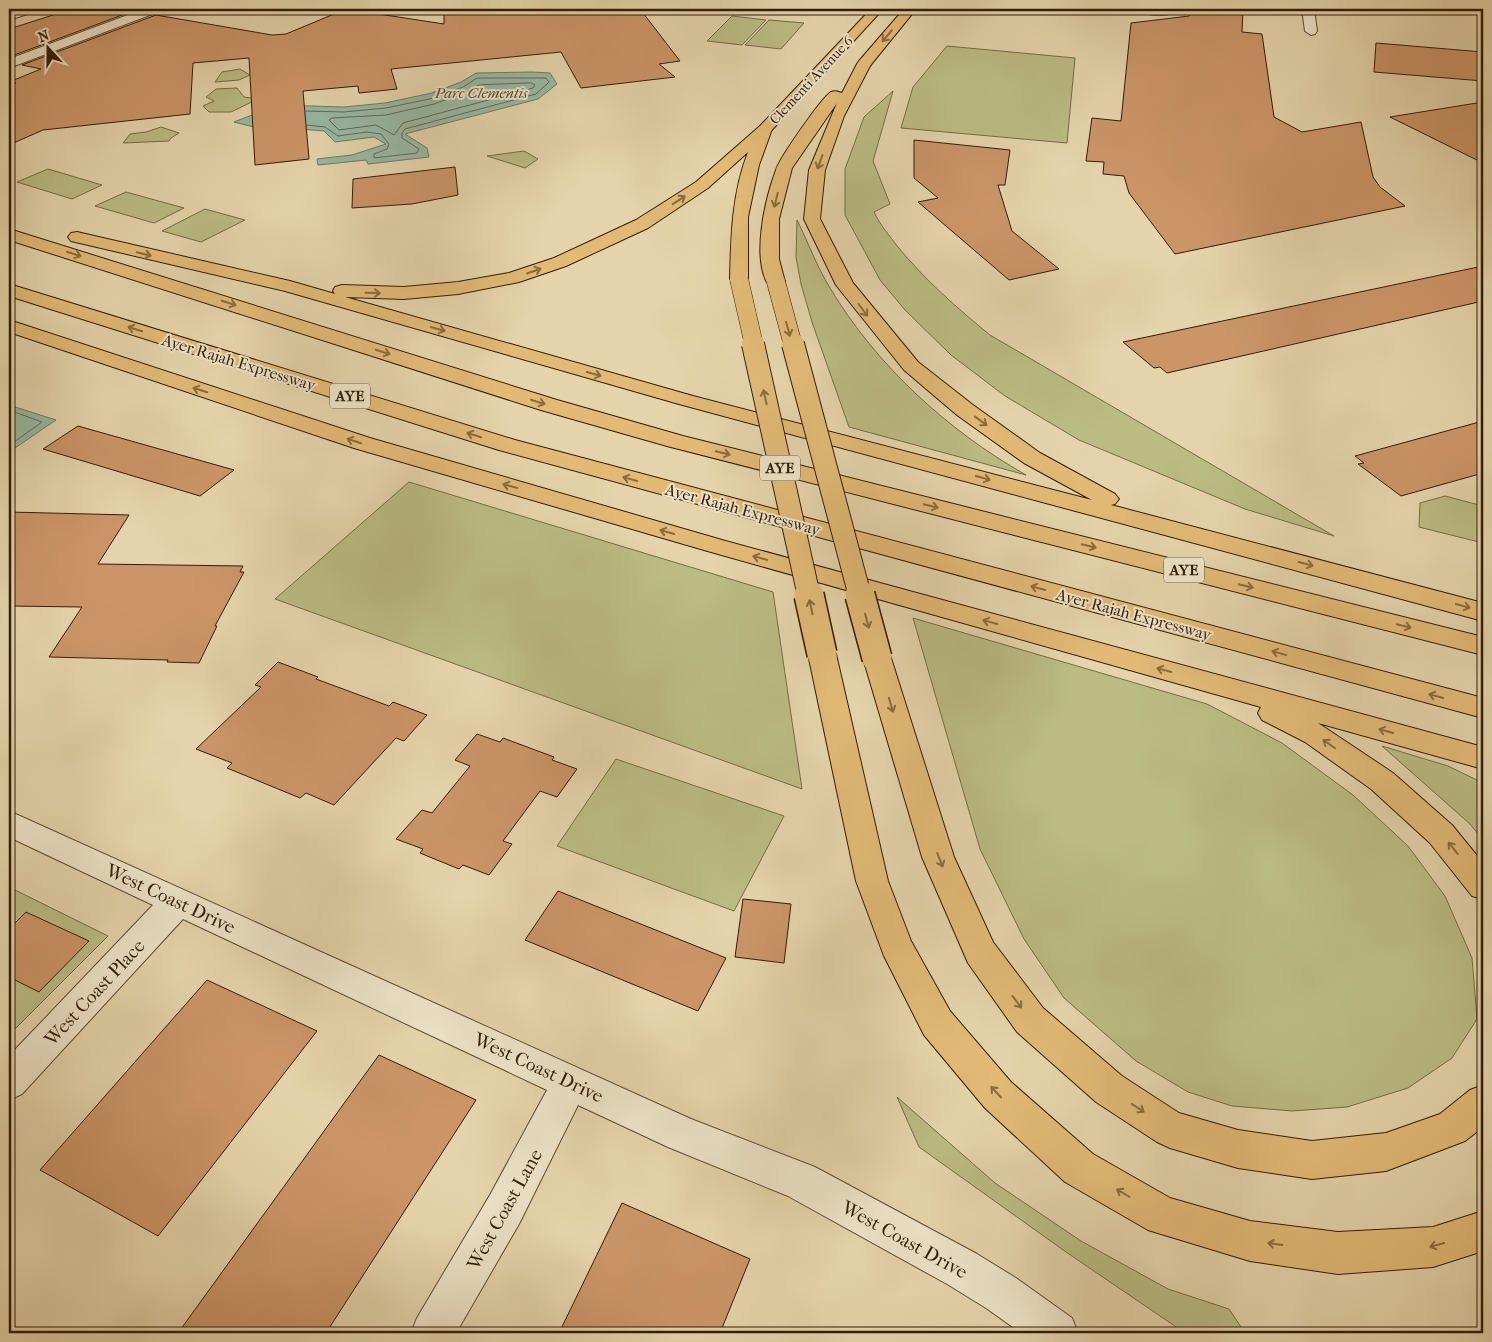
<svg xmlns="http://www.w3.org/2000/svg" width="1492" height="1342" viewBox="0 0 1492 1342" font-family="'IM FELL French Canon',serif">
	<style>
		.green { fill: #bbbb84; stroke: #766c46 }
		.water { fill: #97b9a4; stroke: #6f7a66 }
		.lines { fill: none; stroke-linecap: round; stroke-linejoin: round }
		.shore { stroke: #646a56; stroke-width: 1 }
		.building { fill: #cb9568; stroke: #321c09 }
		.minor-casing { stroke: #5f4a32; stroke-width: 2 }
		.primary-casing { stroke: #321c09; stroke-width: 2 }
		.motorway-casing { stroke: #321c09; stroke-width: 2 }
		.minor { fill: #eee3c8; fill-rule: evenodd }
		.primary { fill: #e2ba76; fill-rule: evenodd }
		.motorway { fill: #e2ba76; fill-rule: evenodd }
		.motorway-bridge-far2-casing { stroke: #321c09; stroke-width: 19; stroke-linecap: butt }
		.motorway-bridge-far1-casing { stroke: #321c09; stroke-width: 24; stroke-linecap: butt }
		.motorway-bridge-casing { stroke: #321c09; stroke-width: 32; stroke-linecap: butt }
		.motorway-bridge-far2 { stroke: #e2ba76; stroke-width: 18 }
		.motorway-bridge-far1 { stroke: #e2ba76; stroke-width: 22 }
		.motorway-bridge { stroke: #e2ba76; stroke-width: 29 }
		.oneway { stroke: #8a6b40 }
		.labels { text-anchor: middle; stroke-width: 4; stroke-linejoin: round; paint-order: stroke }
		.far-street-label { font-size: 14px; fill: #321c09; stroke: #eee3c8 }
		.far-water-label { font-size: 15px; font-style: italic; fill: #504b38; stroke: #eee3c8 }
		.shield { fill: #eee3c8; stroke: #6a5842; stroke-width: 1 }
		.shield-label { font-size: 15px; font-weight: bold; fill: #321c09 }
		.street-label { font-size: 16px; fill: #321c09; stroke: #eee3c8 }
		.near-street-label { font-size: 19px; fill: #321c09; stroke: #eee3c8 }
	</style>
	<rect width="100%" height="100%" fill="#e5d4ab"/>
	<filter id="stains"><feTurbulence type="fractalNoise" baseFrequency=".004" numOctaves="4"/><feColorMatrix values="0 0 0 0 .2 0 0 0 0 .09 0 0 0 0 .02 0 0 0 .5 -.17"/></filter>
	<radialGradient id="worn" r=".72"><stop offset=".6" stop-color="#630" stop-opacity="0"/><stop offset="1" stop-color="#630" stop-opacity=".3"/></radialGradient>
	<!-- green -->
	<path class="green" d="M1103 9H1153L1168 15C1156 17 1148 14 1136 13 1126 11 1110 18 1103 9Z
		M732 16 766 20 742 45 707 41Z
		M769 20 804 23 781 49 745 45Z
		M947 46 1075 58 1067 143 901 128 913 87Z
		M240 69 250 75 239 80 215 82 222 72Z
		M237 88 244 97 258 99 231 112H209L203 106 214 101 206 97 216 89Z
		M893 91 873 161 890 204 874 212C880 225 889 235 898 247 925 280 957 308 990 335L1334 536 1245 509 1079 440 1005 396 951 355 905 310 880 280 845 215V169L864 117Z
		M161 127 179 133 171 138 169 141 123 143 130 134 146 132Z
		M524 151 538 159 525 168 487 156Z
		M48 169 102 185 72 199 17 182Z
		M126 192 184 208 154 223 95 206Z
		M205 209 245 220 201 242 162 231Z
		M797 220C808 242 817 267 830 288 877 366 947 430 1026 475L849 427 812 322 801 284 796 257Z
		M409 482 773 592 802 789 275 599Z
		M1445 496 1483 506V543L1419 527 1420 503Z
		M913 618 1207 704 1282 743 1353 795 1408 846 1445 896 1472 958 1477 1019 1452 1058 1408 1088 1347 1107 1292 1111 1232 1106 1188 1092 1136 1061 1064 998 1024 939 980 849Z
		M1382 746 1448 766 1483 783V840L1470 824Z
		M616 759 784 816 734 911 557 846Z
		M9 887 108 936 9 1035Z
		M897 1097 995 1183 1081 1241 1168 1289 1229 1309 1245 1333H1185L1066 1252 919 1147Z"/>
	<!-- water -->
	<path class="water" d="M532 72 550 73 557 84 538 99 405 134 427 148 429 157 368 164 366 160 318 165 317 159 352 155 386 144 374 137 335 142 324 131 275 127H254L234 122 278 105 344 107 385 103 432 93 461 82 476 73Z
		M9 405 56 420 15 448 9 447Z"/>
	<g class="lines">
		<!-- shore -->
		<path class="shore" d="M531 83 535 85 533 88 403 123 394 135 376 125 339 130 329 120 332 118 386 115 434 104 465 93 479 85Z
			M306 111 344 112 386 108 434 98 463 87 477 78H546L549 82 536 94 405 129 402 133V138L419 149 417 153 374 158V154L387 149 389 144 381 134 367 132 338 136 325 127 307 125
			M9 410 42 422 14 442 9 443"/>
	</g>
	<!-- building -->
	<path class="building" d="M72 9H120L133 11 9 57V29Z
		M346 9 444 24V9H640L680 61 659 64 675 77 581 88 561 52 391 69 397 89 359 93 358 86 303 91 309 159 255 165 249 58 193 63 190 114 43 130 9 145V86L16 83 9 82 41 69 22 65 156 15 272 35 286 34Z
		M1191 9H1243L1242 32 1262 34 1274 117 1302 132 1361 122 1373 177 1380 187 1405 206 1175 254 1129 193 1124 176 1103 174 1104 162 1086 161 1092 118 1121 121 1131 23 1189 16Z
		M1376 43 1483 52V81L1374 72Z
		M1483 102V163L1390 117Z
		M914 140 1010 150 1005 185H998L1012 231 1059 269 1009 280 918 202 938 198 914 178Z
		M455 167 458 195 412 204 352 208 353 179Z
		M1483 266V301L1167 373 1160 367 1154 368 1123 342Z
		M1483 421V473L1401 496 1358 464 1364 463 1355 456Z
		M78 426 234 470 200 496 43 449Z
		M9 512 129 515 98 564 243 566 240 572H244L215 626H217L199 663 167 662 168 660 49 657 82 607 9 606Z
		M278 662 318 677 316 679 389 706 393 702 427 715 404 741 396 738 334 805 306 793 300 798 227 768 232 763 196 749 261 687 255 685Z
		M477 734 500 742 503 738 554 757 552 760 577 769 557 797 540 791 503 841 512 844 489 875 463 865 459 869 420 853 423 849 396 839 422 810 432 813 470 766 455 760Z
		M558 891 726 958 698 1011 525 940Z
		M743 899 791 904 784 963 735 957Z
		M26 912 89 941 39 992 9 977V929Z
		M207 980 317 1031 158 1236 40 1170Z
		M379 1055 476 1100 326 1333H178Z
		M622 1203 750 1259 720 1333H559Z"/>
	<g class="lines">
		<defs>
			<path id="minor" d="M19 9H36L34 12 9 20V12Z
				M144 9H160L158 12 9 68V59Z
				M1302 9H1314L1317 31 1315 34 1311 35 1305 31Z
				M9 811 691 1119 815 1167 977 1254 1016 1278 1072 1318 1078 1333H1021L986 1308 947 1284 788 1196 668 1147 578 1105 519 1224 456 1333H411L417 1318 490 1195 547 1090 183 919 22 1094 9 1100V1056L153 905 9 837Z"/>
			<path id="primary" d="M871 9H883L770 132H760L758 129 760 126Z
				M904 9H916L869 67H859L857 64 859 61Z"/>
			<path id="motorway" d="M864 60 871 64 844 116 825 170 820 219 853 283 918 362 973 405 1040 453 1115 494 1119 499 1115 504 1111 505 1483 603V621L679 404 285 291 71 241 68 237 71 233 77 232 290 281 335 294 333 291 335 287 342 285 404 287 458 282 509 273 554 258 636 220 696 182 760 126H770L772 129 759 165 748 217V279L745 283 739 285 733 283 730 279C731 235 732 193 748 152L708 188 648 228 566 266 519 282 458 294 404 299 345 297 693 396 1092 500 1024 463 957 415 904 370 836 285 804 219 809 170 837 103 792 168 779 219V259L785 282 783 286 776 288 769 286C751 259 765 199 776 170 779 159 822 97 831 92 835 90 839 92 842 93L857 64Z
				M9 229 557 400 683 436 1483 637V655L667 446 541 410 9 240Z
				M9 284 515 440 1483 698V718L499 450 9 296Z
				M9 320 370 438 722 540 1483 747V769L1318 723 1393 773 1452 825 1483 863V899L1472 896 1430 843 1371 789 1305 742 1262 720 1258 713 1261 707 704 550 354 448 9 332Z
				M822 645 832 647 836 654 888 881 911 941 950 1011 1011 1082 1093 1154 1170 1198 1250 1221 1338 1232 1433 1227 1483 1211V1251L1433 1267 1338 1274 1250 1261 1148 1230 1065 1182 985 1108 924 1035 884 956 856 881 808 654 812 647Z
				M877 648 887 651 891 658 954 857 993 942 1043 1008 1122 1076 1179 1113 1238 1130 1312 1141 1386 1133 1440 1114 1470 1090 1483 1085V1127L1465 1141 1386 1171 1312 1179 1238 1168 1170 1148 1157 1142 1096 1102 1017 1032 968 963 922 857 863 658 867 651Z"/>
		</defs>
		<!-- minor casing -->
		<use href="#minor" class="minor-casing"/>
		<!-- primary casing -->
		<use href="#primary" class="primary-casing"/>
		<!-- motorway casing -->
		<use href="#motorway" class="motorway-casing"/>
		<!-- minor -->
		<use href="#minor" class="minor"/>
		<!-- primary -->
		<use href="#primary" class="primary"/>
		<!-- motorway -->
		<use href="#motorway" class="motorway"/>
		<defs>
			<path id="motorway-bridge-far2" d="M739 279 754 345
				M776 282 793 345"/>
			<path id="motorway-bridge-far1" d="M753 344 809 596
				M793 344 860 596"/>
			<path id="motorway-bridge" d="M809 595 822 654
				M860 595 877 658"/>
		</defs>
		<!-- motorway-bridge-far2 casing -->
		<use href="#motorway-bridge-far2" class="motorway-bridge-far2-casing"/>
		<!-- motorway-bridge-far1 casing -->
		<use href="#motorway-bridge-far1" class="motorway-bridge-far1-casing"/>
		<!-- motorway-bridge casing -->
		<use href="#motorway-bridge" class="motorway-bridge-casing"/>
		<!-- motorway-bridge-far2 -->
		<use href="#motorway-bridge-far2" class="motorway-bridge-far2"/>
		<!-- motorway-bridge-far1 -->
		<use href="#motorway-bridge-far1" class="motorway-bridge-far1"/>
		<!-- motorway-bridge -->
		<use href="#motorway-bridge" class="motorway-bridge"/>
	</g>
	<!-- one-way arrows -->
	<defs><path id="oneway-shaft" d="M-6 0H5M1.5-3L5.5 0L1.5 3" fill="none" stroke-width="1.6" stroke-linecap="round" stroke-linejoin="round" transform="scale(1.25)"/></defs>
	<g class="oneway">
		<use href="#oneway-shaft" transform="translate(887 36) rotate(130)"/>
		<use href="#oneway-shaft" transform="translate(820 162) rotate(110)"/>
		<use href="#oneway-shaft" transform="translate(679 200) rotate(-33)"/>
		<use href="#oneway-shaft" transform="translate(776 200) rotate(104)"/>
		<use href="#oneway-shaft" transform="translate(74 254) rotate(18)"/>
		<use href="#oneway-shaft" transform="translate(144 254) rotate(13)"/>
		<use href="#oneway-shaft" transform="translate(534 271) rotate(-19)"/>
		<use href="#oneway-shaft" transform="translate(373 293) rotate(1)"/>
		<use href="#oneway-shaft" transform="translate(229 303) rotate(18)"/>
		<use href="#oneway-shaft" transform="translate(863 310) rotate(53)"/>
		<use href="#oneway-shaft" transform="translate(135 329) rotate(-163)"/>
		<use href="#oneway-shaft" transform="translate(438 329) rotate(16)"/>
		<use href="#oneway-shaft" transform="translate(788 329) rotate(75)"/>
		<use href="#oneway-shaft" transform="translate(383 352) rotate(18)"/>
		<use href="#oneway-shaft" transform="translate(594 374) rotate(16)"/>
		<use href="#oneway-shaft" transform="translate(200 390) rotate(-162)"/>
		<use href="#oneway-shaft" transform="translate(765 397) rotate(-102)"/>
		<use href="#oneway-shaft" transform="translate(538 402) rotate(18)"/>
		<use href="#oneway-shaft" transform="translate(981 421) rotate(36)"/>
		<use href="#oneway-shaft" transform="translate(474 435) rotate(-163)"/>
		<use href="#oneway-shaft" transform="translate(354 441) rotate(-162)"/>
		<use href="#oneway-shaft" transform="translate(723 453) rotate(14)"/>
		<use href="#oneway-shaft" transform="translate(983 478) rotate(15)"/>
		<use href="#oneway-shaft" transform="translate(630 479) rotate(-165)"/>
		<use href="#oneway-shaft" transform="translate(510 486) rotate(-164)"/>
		<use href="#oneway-shaft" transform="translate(931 506) rotate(14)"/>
		<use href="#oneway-shaft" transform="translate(667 532) rotate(-164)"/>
		<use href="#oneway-shaft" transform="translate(1089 546) rotate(14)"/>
		<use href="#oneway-shaft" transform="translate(760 558) rotate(-165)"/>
		<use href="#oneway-shaft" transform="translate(1306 564) rotate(15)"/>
		<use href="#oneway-shaft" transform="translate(1246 586) rotate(14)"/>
		<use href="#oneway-shaft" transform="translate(1038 588) rotate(-165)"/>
		<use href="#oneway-shaft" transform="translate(1463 606) rotate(15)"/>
		<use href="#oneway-shaft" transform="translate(811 607) rotate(-102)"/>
		<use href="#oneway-shaft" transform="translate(867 621) rotate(75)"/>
		<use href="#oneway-shaft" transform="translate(990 622) rotate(-165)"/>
		<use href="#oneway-shaft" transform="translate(1404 626) rotate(14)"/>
		<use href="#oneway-shaft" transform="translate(1279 653) rotate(-165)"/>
		<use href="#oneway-shaft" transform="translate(1164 670) rotate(-165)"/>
		<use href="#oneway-shaft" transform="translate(1436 696) rotate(-165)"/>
		<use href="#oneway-shaft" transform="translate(891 705) rotate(73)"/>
		<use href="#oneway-shaft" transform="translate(1386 731) rotate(-165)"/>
		<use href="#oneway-shaft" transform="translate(1329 744) rotate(-145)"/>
		<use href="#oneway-shaft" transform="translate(1453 848) rotate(-129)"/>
		<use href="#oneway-shaft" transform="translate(940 860) rotate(69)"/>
		<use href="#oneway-shaft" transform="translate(1017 1002) rotate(53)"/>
		<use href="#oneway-shaft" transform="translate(996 1092) rotate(-133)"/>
		<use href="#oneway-shaft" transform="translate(1138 1108) rotate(33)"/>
		<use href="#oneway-shaft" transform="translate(1123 1193) rotate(-150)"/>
		<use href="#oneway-shaft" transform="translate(1275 1244) rotate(-172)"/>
		<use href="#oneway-shaft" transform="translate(1437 1245) rotate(165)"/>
	</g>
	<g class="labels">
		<!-- far-street labels -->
		<g class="far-street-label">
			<text transform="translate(811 80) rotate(-47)" y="5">Clementi Avenue 6</text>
		</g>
		<!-- far-water labels -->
		<g class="far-water-label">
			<text x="481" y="98">Parc Clementis</text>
		</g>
		<!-- shield labels -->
		<g class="shield">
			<rect x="330" y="383.5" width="40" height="25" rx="4"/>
			<rect x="760" y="455.5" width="40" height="25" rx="4"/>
			<rect x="1164" y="557.5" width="40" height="25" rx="4"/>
		</g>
		<g class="shield-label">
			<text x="350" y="401">AYE</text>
			<text x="780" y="473">AYE</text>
			<text x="1184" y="575">AYE</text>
		</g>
		<!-- street labels -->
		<g class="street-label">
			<text transform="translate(239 362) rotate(17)" y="6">Ayer Rajah Expressway</text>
			<text transform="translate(743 509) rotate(15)" y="6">Ayer Rajah Expressway</text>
			<text transform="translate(1134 614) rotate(15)" y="6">Ayer Rajah Expressway</text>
		</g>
		<!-- near-street labels -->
		<g class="near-street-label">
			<text transform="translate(171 898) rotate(25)" y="7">West Coast Drive</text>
			<text transform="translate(94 992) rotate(-47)" y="7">West Coast Place</text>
			<text transform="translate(539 1067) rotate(25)" y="7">West Coast Drive</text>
			<text transform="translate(504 1209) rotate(-61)" y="7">West Coast Lane</text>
			<text transform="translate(905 1239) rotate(29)" y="7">West Coast Drive</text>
		</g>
	</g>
	<!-- margin -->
	<rect width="1492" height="1342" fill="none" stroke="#e5d4ab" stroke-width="30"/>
	<rect x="10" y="10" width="1472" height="1322" fill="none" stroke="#321c09" stroke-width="2.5"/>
	<rect x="15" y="15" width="1462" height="1312" fill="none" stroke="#321c09"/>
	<!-- north arrow -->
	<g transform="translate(48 48) rotate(339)" stroke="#eee3c8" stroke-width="4" paint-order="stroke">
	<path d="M0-4L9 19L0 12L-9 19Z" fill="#321c09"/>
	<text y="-8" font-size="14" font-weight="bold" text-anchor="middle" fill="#321c09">N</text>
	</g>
	<rect width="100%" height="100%" filter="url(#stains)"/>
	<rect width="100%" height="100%" fill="url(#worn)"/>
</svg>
